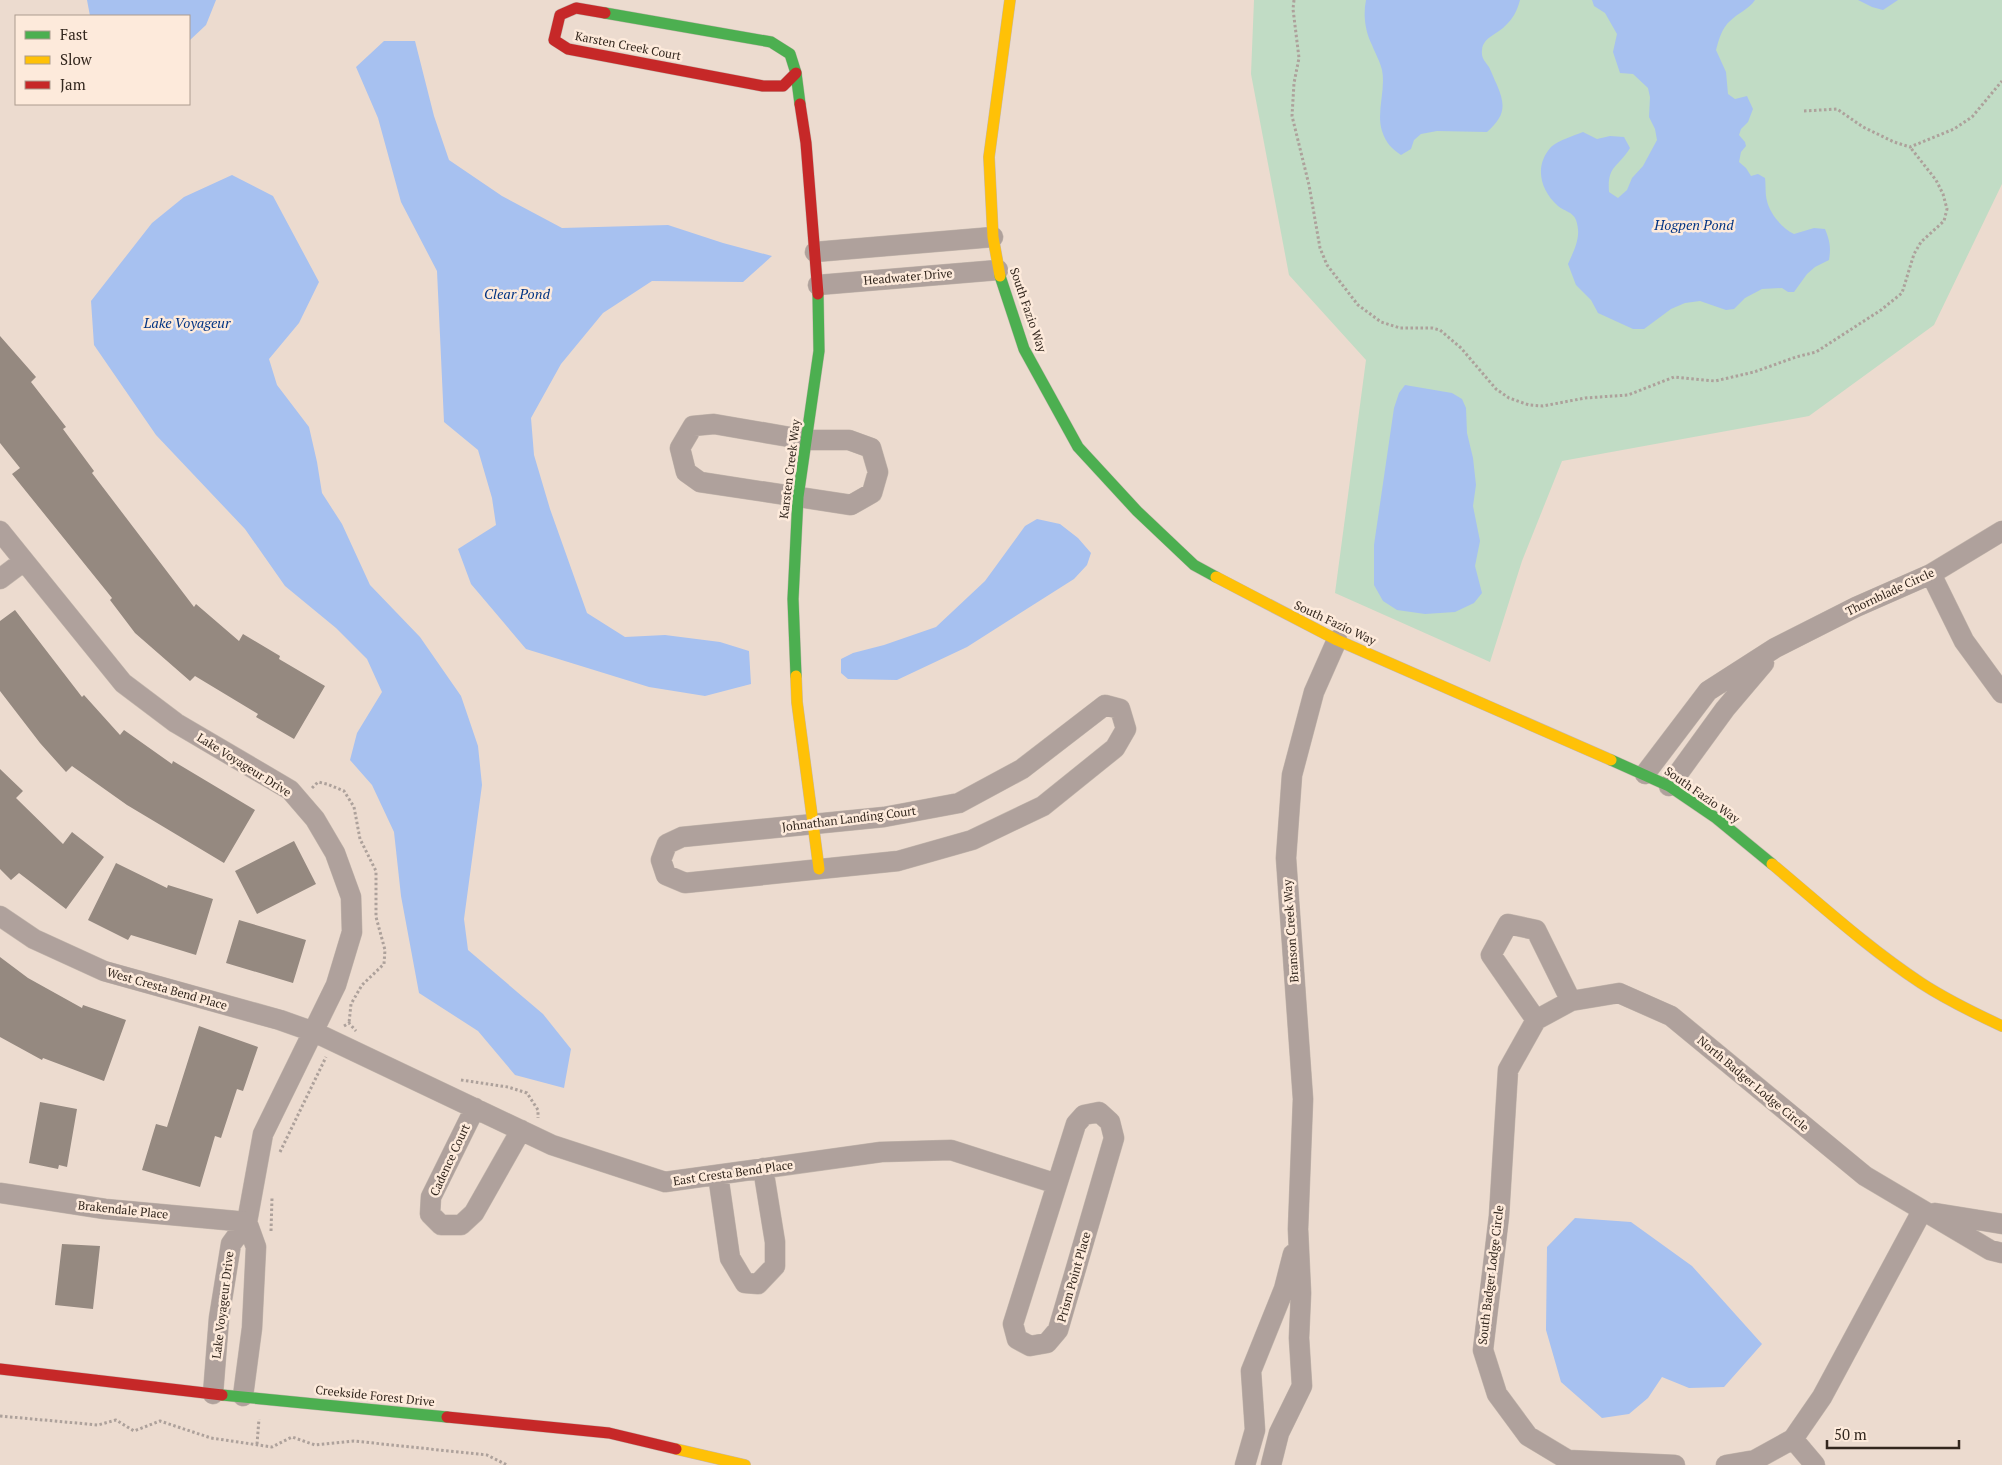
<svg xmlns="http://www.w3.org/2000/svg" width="2002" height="1465" viewBox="0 0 2002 1465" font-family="'PT Serif',serif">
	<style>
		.green { fill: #c1dcc5 }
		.water { fill: #a7c1f0 }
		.building { fill: #958980 }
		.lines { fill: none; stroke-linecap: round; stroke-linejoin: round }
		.street-casing { stroke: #c5b8ae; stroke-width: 21 }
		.fast-casing { stroke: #c5b8ae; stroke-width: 12 }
		.slow-casing { stroke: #c5b8ae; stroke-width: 12 }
		.jam-casing { stroke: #c5b8ae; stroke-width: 12 }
		.path { stroke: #ada19b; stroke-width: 3; stroke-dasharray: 2.5 2.5; stroke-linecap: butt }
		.street { stroke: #afa19c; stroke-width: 20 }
		.fast { stroke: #4caf50; stroke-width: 11 }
		.slow { stroke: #ffc107; stroke-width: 11 }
		.jam { stroke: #c62828; stroke-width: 11 }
		.labels { text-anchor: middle; stroke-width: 5; stroke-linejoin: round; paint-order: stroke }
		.street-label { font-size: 12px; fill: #33271e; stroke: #fdeadb }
		.water-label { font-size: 14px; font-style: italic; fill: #003383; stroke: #fdeadb }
	</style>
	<rect width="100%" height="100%" fill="#ecdbcf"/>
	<!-- green -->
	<path class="green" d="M1254 0H2002V184L1934 325 1809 416 1562 461 1522 561 1490 662 1335 593 1366 360 1289 275 1251 74Z"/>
	<!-- water -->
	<path class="water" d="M87 0H216L206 25 189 41V16H90Z
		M1366 0H1520C1517 11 1513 19 1505 26 1498 34 1483 37 1482 50 1481 58 1485 61 1489 67 1492 73 1494 79 1497 85 1506 106 1505 116 1487 132L1437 131 1421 134 1414 140 1411 149 1401 155C1391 148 1386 143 1382 131 1376 112 1386 90 1382 70 1380 61 1375 53 1372 45 1365 31 1363 15 1366 0Z
		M1592 0H1755C1749 9 1738 13 1730 21 1722 28 1719 39 1716 50L1726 72 1728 94 1735 99 1747 96 1753 109 1748 122 1741 129 1739 135 1745 142 1746 146 1741 152 1739 162 1746 168 1751 176 1758 174 1765 178C1766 185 1765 194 1767 201 1770 214 1782 228 1794 234L1814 228 1825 229C1830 241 1831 248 1829 260L1815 267 1807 274 1794 292H1788L1782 288 1762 289 1745 298 1734 309 1726 310 1700 301 1685 303 1671 309 1644 329H1633L1598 313 1591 300 1576 285 1568 264C1574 250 1582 237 1576 220 1573 212 1564 211 1558 206 1540 190 1534 166 1551 147 1559 140 1573 136 1583 132L1597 139 1610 136 1624 137 1630 148C1618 168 1607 165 1609 192L1618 198 1627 190 1632 178 1643 166 1657 140 1655 129 1649 117 1650 97 1648 88 1633 74 1620 73 1613 52 1617 34 1605 13 1594 6Z
		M1858 0H1898L1883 10 1872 7Z
		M384 41H415L434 116 449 160 502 196 562 228 668 225 723 243 772 256 743 282 652 281 603 313 561 364 531 418 534 455 550 509 587 613 625 637 665 635 720 642 749 651 751 684 705 696 649 687 526 649 471 584 458 549 496 525 492 498 478 450 444 422 437 271 401 202 378 118 356 67Z
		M232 175 273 196 319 282 299 323 269 359 277 385 309 427 317 462 322 493 342 524 370 585 420 637 461 696 478 746 482 785 464 919 468 950 543 1014 571 1049 564 1088 515 1075 478 1031 419 993 401 896 394 832 372 785 350 760 357 733 382 692 367 659 336 628 285 586 245 529 156 435 94 345 91 301 152 223 184 197Z
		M1405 385 1452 393 1462 399 1466 408 1467 433 1473 458 1476 485 1473 506 1480 541 1475 566 1482 593 1474 603 1455 612 1425 614 1397 610 1383 601 1374 585V545L1394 408 1399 393Z
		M1037 519 1060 524 1078 538 1091 553 1087 565 1074 579 967 647 897 680 848 679 841 673V659L853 653 884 645 936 627 985 581 1025 526Z
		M1575 1218 1631 1222 1692 1266 1762 1344 1724 1387 1689 1388 1662 1377 1648 1398 1629 1414 1602 1418 1561 1382 1546 1330 1547 1247Z"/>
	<!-- building -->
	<path class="building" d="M0 336 36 377 31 382 66 427 63 429 94 471 92 473 194 607 196 604 239 641 243 634 280 656 279 659 325 686 294 739 256 717 258 714 195 676 190 681 135 633 110 600 112 598 12 474 20 468 0 443Z
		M15 610 82 697 84 695 120 735 124 730 172 764 173 761 255 810 224 863 127 805 72 766 66 772 40 743 0 691V621Z
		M0 769 23 791 16 798 63 844 72 832 104 857 66 909 19 873 11 880 0 869Z
		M294 841 316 884 257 914 235 871Z
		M116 863 167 888 168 885 213 899 196 955 131 935 128 940 88 920Z
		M239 920 306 940 293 983 226 963Z
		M0 957 28 978 82 1008 83 1005 126 1020 104 1081 43 1058 42 1060 0 1037Z
		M199 1026 258 1047 243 1091 237 1089 221 1138 215 1136 200 1187 142 1170 156 1124 167 1127Z
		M40 1102 77 1109 67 1167 59 1165 58 1169 29 1163Z
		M62 1244 100 1246 93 1309 55 1305Z"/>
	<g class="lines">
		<defs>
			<path id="street" d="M815 252 993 237
				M818 285 998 270
				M714 424 807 440H849L871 448 878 472 872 493 851 505 700 482 686 472 680 448 693 426Z
				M0 531 123 683 176 723 290 790 315 819 335 853 351 897 352 932 336 985 263 1134 247 1222 231 1244 219 1318 213 1394
				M1931 574 1964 641 2002 693
				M0 579 24 561
				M1105 705 1120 709 1126 729 1115 748 1043 806 972 840 898 861 685 883 666 875 661 860 667 844 682 837 884 817 959 803 1022 769Z
				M1645 774 1708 691 1775 648 1856 607 1931 574 2002 531
				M1669 786 1725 709 1764 663
				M0 916 34 939 104 971 280 1020 314 1032 552 1145 665 1182 881 1152 951 1150 1057 1184
				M1536 1020 1491 955 1508 924 1536 930 1571 1001
				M475 1108 431 1197 430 1214 441 1225H461L474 1213 521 1130
				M1099 1112 1110 1122 1114 1138 1058 1330 1047 1343 1030 1346 1017 1339 1013 1324 1076 1124 1084 1115Z
				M718 1175 730 1258 745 1283 758 1284 775 1266V1242L763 1168
				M0 1193 105 1209 247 1222
				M1935 1213 2002 1224
				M243 1396 252 1328 256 1247 247 1222
				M1793 1439 1815 1465
				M1245 1465 1255 1430 1251 1371 1284 1289 1293 1254
				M1271 1465 1279 1433 1302 1386 1299 1338 1301 1293 1298 1229 1303 1099 1286 858 1292 775 1314 692 1337 640
				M1675 1465 1568 1460 1528 1436 1497 1394 1483 1350 1499 1216 1508 1070 1536 1020 1571 1001 1619 993 1671 1016 1865 1176 1990 1250 2002 1253
				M1726 1465 1755 1460 1793 1439 1822 1397 1922 1211"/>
			<path id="fast" d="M605 13 771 42 790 54 796 73 800 104
				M1000 276 1024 349 1078 447 1137 511 1194 565 1216 577
				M796 676 793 599 798 497 819 351 818 294
				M1611 760 1669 786 1716 818 1772 864
				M222 1395 447 1417"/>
			<path id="slow" d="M1000 276 993 237 989 157 1010 0
				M1216 577 1337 640 1611 760
				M796 676 797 702 819 869
				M1772 864C1821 905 1868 948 1921 983 1947 1000 1974 1013 2002 1026
				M676 1449 745 1465"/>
			<path id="jam" d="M605 13 576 8 560 15 554 40 568 49 763 86H783L796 73
				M800 104 806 143 818 294
				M0 1369 222 1395
				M447 1417 609 1433 676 1449"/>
		</defs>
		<!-- street casing -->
		<use href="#street" class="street-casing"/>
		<!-- fast casing -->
		<use href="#fast" class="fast-casing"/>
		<!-- slow casing -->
		<use href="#slow" class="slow-casing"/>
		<!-- jam casing -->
		<use href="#jam" class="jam-casing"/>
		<!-- path -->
		<path class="path" d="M1294 0 1293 9 1299 58 1294 83 1292 116 1309 185 1320 248 1327 265 1358 305 1381 322 1400 328H1432L1440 330 1461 348 1496 389 1509 398 1529 405 1543 406 1585 398 1628 395 1674 377 1715 381 1754 372 1796 357 1816 352 1881 310 1902 293 1914 254 1921 242 1944 221 1947 209 1943 194 1936 180 1910 147
			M1804 111 1837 109 1863 127 1894 142 1910 147 1954 129 1972 117 2002 81
			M312 788 318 782 327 784 344 791 354 807 360 839 376 871V917L385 950 384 964 362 985 351 1004 349 1023
			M344 1026 349 1023 356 1031
			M461 1080 508 1087 527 1093 538 1110V1118
			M280 1152 326 1057
			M271 1231 272 1198
			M0 1416 98 1425 116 1420 134 1431 160 1421 211 1438 272 1447 292 1437 315 1445 354 1441 487 1455 507 1465
			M257 1444 259 1419"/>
		<!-- street -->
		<use href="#street" class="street"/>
		<!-- fast -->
		<use href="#fast" class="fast"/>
		<!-- slow -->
		<use href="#slow" class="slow"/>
		<!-- jam -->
		<use href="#jam" class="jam"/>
	</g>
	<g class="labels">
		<!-- street labels -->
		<g class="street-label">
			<text transform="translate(628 46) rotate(11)" y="4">Karsten Creek Court</text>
			<text transform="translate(908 277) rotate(-5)" y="4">Headwater Drive</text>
			<text transform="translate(1028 310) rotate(71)" y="4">South Fazio Way</text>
			<text transform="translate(790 469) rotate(-83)" y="4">Karsten Creek Way</text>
			<text transform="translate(1890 592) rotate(-25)" y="4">Thornblade Circle</text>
			<text transform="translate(1335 623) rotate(25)" y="4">South Fazio Way</text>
			<text transform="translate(244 765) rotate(32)" y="4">Lake Voyageur Drive</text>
			<text transform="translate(1702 795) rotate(35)" y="4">South Fazio Way</text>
			<text transform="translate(849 819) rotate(-7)" y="4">Johnathan Landing Court</text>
			<text transform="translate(1291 931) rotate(-94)" y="4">Branson Creek Way</text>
			<text transform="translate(167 989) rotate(16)" y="4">West Cresta Bend Place</text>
			<text transform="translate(1753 1084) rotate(40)" y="4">North Badger Lodge Circle</text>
			<text transform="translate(450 1160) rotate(-65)" y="4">Cadence Court</text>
			<text transform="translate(733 1173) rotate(-8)" y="4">East Cresta Bend Place</text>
			<text transform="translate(123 1210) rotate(6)" y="4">Brakendale Place</text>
			<text transform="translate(1491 1275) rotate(-83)" y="4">South Badger Lodge Circle</text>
			<text transform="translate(1074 1277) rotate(-74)" y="4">Prism Point Place</text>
			<text transform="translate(223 1305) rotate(-83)" y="4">Lake Voyageur Drive</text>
			<text transform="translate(375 1396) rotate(6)" y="4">Creekside Forest Drive</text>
		</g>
		<!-- water labels -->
		<g class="water-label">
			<text x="1694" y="230">Hogpen Pond</text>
			<text x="517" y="299">Clear Pond</text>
			<text x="187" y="328">Lake Voyageur</text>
		</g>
	</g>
	<!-- legend -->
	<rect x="15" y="15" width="175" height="90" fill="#fdeadb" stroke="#ac9c8f"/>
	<rect x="25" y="31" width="25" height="8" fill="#4caf50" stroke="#ac9c8f"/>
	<text x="60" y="40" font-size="15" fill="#33271e">Fast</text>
	<rect x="25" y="56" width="25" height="8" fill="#ffc107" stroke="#ac9c8f"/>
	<text x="60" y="65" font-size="15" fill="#33271e">Slow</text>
	<rect x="25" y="81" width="25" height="8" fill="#c62828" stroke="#ac9c8f"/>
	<text x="60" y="90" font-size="15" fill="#33271e">Jam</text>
	<!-- scale -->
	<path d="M1827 1440v8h132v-8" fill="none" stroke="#33271e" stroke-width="2.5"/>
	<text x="1834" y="1440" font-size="15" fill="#33271e" stroke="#fdeadb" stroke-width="4" paint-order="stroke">50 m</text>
</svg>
